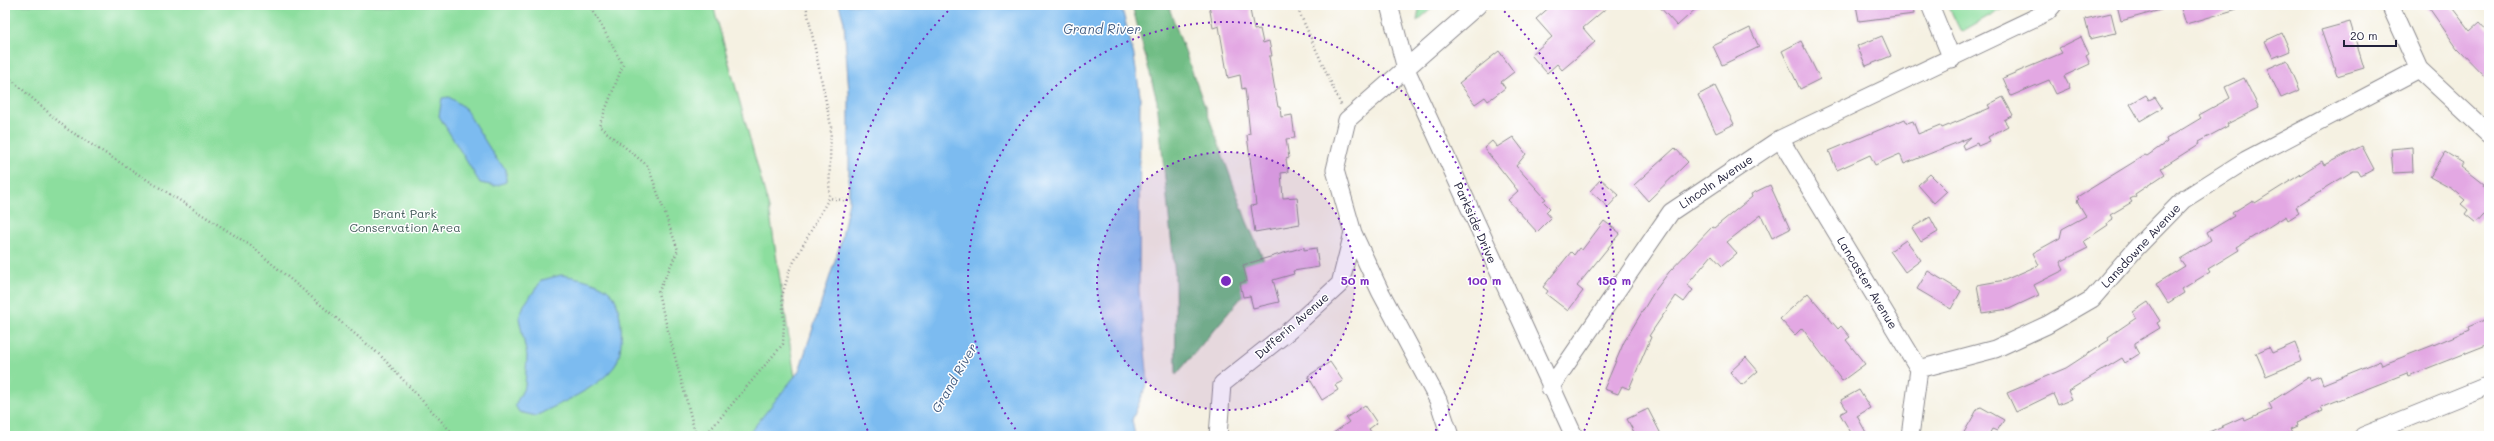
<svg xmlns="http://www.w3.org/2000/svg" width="2494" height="441" viewBox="0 0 2494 441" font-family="Mali,sans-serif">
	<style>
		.green { fill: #8cde9e; stroke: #57806c }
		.forest { fill: #71bd85; stroke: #4a7060 }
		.water { fill: #7bbbf0; stroke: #4e6e96 }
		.building { fill: #e3a8e3 }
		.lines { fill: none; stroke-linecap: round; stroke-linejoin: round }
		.minor-casing { stroke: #8c8a8e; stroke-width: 19 }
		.path { stroke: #8c8a8e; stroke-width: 2.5; stroke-dasharray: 1 3; stroke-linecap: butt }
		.minor { stroke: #fff; stroke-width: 17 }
		.ring { fill: none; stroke: #7b2cbf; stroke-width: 2; stroke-dasharray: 2 4 }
		.labels { text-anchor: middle; stroke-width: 3; stroke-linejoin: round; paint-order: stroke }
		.street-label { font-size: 12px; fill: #22223b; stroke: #fff }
		.park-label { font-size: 12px; fill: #425a59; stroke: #fff }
		.water-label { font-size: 13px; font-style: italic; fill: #465f83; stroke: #fff }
		.centre { fill: #7b2cbf; stroke: #fff; stroke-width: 2 }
		.ring-label { font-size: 12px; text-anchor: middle; font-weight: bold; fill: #7b2cbf; stroke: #fff; stroke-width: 3; stroke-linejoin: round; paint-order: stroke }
	</style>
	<rect width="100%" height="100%" fill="#fff"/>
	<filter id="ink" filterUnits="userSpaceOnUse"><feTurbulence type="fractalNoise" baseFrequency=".025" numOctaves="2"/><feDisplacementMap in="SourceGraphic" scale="8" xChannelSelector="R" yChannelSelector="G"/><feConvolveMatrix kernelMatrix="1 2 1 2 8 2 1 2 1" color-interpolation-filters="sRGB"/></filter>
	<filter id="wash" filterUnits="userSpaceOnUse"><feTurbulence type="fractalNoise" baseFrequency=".012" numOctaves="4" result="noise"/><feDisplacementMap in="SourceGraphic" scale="16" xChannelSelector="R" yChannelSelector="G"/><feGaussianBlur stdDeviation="0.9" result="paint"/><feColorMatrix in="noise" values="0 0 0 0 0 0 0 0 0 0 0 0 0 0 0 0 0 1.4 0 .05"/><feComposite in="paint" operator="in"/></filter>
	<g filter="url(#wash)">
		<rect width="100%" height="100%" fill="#f5f1e2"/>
		<!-- green -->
		<path class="green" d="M5 5H713L769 208 804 436H5Z
			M1420 5H1436L1417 21Z
			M1948 5H2008L1961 32Z"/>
		<!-- forest -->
		<path class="forest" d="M1132 5H1168L1247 222 1267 267 1176 375 1175 275 1157 101Z"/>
		<!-- water -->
		<path class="water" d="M839 5H1121L1134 56 1140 95 1139 291 1148 381 1132 420 1135 436H747L799 371 841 242 849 201V93L844 22Z
			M449 97 464 107 497 160 506 169V182L495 186 480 183 439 116 442 98Z
			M561 275C575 277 603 282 612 294 623 308 625 353 614 367 596 390 561 402 536 416L519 412 515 405 525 386 527 356 519 318 524 305 542 280Z"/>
		<g id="blocks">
			<!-- building -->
			<path class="building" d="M1209 5H1249L1254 30 1260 29 1263 43 1269 41 1272 56H1269L1278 107H1280L1281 117 1292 115 1295 138 1286 139 1289 158 1286 159 1288 172 1281 173 1283 198 1297 197 1300 224 1255 232 1251 206 1256 205 1247 135 1250 134 1245 88 1242 89 1240 75 1228 78 1219 26 1213 28Z
				M1552 5H1610L1583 28 1595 42 1562 70 1557 64 1547 73 1531 55 1552 37 1536 19Z
				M1658 5H1700L1677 26Z
				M1856 5H1913L1914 14 1859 21Z
				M2117 5H2164V9L2121 21Z
				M2180 5H2237V9L2186 24Z
				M2427 5H2450L2470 31 2480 22 2489 32V81L2457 48Z
				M2111 13 2116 33 2090 39 2085 19Z
				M2350 22 2364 68 2337 76 2321 30Z
				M1750 28 1759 47 1722 65 1713 46Z
				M2282 33 2290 51 2273 58 2265 41Z
				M1882 36 1891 56 1866 66 1857 46Z
				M2081 37 2089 54 2086 56 2090 64 2064 76 2070 88 2056 94 2049 80 2011 96 2003 78 2062 53 2059 48Z
				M1801 41 1820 79 1800 89 1782 51Z
				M1499 51 1514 72 1501 82 1505 88 1488 101 1485 97 1475 104 1459 83Z
				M2287 60 2300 90 2281 98 2267 69Z
				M2244 78 2259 108 2227 124 2228 126 2198 142 2199 144 2161 168 2165 174 2135 194 2136 196 2130 199 2132 202 2110 215 2113 219 2107 223 2108 225 2084 241 2088 248 2060 262 2064 270 2034 285 2039 295 2009 309 1982 313 1977 285 2005 280 2039 265 2033 253 2060 238 2062 229 2086 216 2077 201 2079 199 2077 197 2145 155 2147 156 2167 142 2166 139 2201 118 2199 115 2230 98 2225 87Z
				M1715 86 1734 124 1716 133 1698 95Z
				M2146 95 2149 100 2155 97 2162 108 2140 121 2130 104Z
				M2003 97 2013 115 2004 120 2008 126 1988 137 1990 141 1978 146 1977 143 1964 149 1962 145 1971 137 1904 164 1900 154 1875 165 1870 155 1837 170 1829 151 1905 119 1907 123 1913 121 1918 134 1940 125 1942 128 1990 108 1988 105Z
				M1513 137 1526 154 1516 166 1546 199 1543 201 1550 208 1546 212 1551 218 1537 232 1508 200 1518 191 1484 148 1492 141 1497 147Z
				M2362 146 2374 169 2361 176 2358 171H2353L2295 207 2299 213 2288 220 2286 216 2237 247 2239 250 2208 269 2210 272 2182 289 2184 293 2168 303 2156 284 2185 266 2180 259 2211 240 2207 232 2234 216 2232 213 2253 200 2255 203 2322 161 2324 165Z
				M2412 147 2413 172 2393 173 2391 149Z
				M1675 148 1688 162 1648 201 1634 185Z
				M2445 152 2463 163 2461 166 2484 184 2483 186 2489 191V208L2476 223 2465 214 2468 210 2461 204 2465 200 2452 189 2430 177Z
				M1930 174 1947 191 1934 203 1918 185Z
				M1601 179 1619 195 1608 207 1590 191Z
				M1770 185 1790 229 1772 238 1761 215 1727 242 1737 253 1722 266 1712 255 1687 285 1693 290 1684 302 1676 296 1649 336 1651 337 1629 389 1622 386 1618 394 1604 389 1624 342 1654 292 1669 272 1712 227 1714 228 1752 197 1751 194Z
				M1930 217 1938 232 1921 242 1912 228Z
				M1604 221 1620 233 1577 286 1583 291 1568 311 1546 294 1548 291 1543 287 1571 252 1574 255 1579 248 1582 250Z
				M1906 240 1921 260 1905 272 1890 251Z
				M1304 247V250L1316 248 1319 267 1293 271 1294 274 1273 280 1279 302 1253 308 1250 296 1243 297 1240 283 1247 281 1243 265Z
				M1928 271 1961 291 1951 309 1917 289Z
				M1808 293 1838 329 1841 326 1850 337 1846 340 1865 364 1842 381 1802 328 1795 335 1780 319Z
				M2148 302 2160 321 2157 323 2160 328 2135 343V347L2139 354 2125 363 2122 358 2068 391 2072 399 2058 405 2053 394 2016 412 2007 393 2066 368 2109 340 2108 337 2136 318 2133 312Z
				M2489 318V344L2408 376 2407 373 2321 407 2323 411 2296 423 2297 426 2290 429 2292 432 2282 436H2200L2243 417 2245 421 2272 409 2269 403 2309 377 2310 380 2320 376 2323 384 2380 361 2382 365 2431 346 2469 330 2468 327Z
				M2295 343 2302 361 2266 376 2256 353 2269 347 2272 353Z
				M1746 357 1758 371 1742 385 1730 372Z
				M1330 362 1343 381 1335 385 1338 390 1322 400 1308 376Z
				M1859 390 1870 408 1857 416 1868 436H1853L1840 414 1847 410 1841 400Z
				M1365 405 1377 423 1369 429 1374 436H1329L1349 422 1346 418Z
				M1981 407 2004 420 1997 431 1992 429 1988 436H1962L1978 408Z
				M1648 409 1662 436H1636L1627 419Z"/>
		</g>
	</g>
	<g filter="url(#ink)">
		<use href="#blocks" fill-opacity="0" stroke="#8c8a8e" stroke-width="1"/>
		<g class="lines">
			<defs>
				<path id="minor" d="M1389 5 1406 69 1574 436
					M1930 5 1952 59
					M2390 5 2419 69 2489 134
					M1780 139 1919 369 1910 436
					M1353 233 1380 291 1438 400 1450 436
					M1919 369 1995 349 2047 325 2092 299 2137 247 2183 200 2246 160 2419 69
					M1550 388 1671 212 1780 139 2047 12 2053 5
					M1218 436 1222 384 1290 330 1340 284 1353 233 1335 170 1347 120 1478 5
					M2363 436 2489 385"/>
			</defs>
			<!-- minor casing -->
			<use href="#minor" class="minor-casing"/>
			<!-- path -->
			<path class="path" d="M590 5 623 65 599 126 648 166 678 250 658 293 696 436
				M806 5 831 126 829 198
				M1296 5 1341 105
				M5 74 67 129 250 245 381 356 455 436
				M705 436 783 344 784 322 782 296 790 269 829 198 849 201"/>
			<!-- minor -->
			<use href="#minor" class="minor"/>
		</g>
	</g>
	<!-- distance rings -->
	<circle cx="1226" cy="281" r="129" fill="#7b2cbf" fill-opacity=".12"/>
	<g class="ring">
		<circle cx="1226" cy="281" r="129"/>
		<path d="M1019 434A258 258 0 1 1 1433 434"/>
		<path d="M870 436A388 388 0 0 1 952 7M1500 7A388 388 0 0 1 1582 436"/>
	</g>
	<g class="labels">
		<!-- street labels -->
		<g class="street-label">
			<text transform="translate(1716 182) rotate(-34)" y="4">Lincoln Avenue</text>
			<text transform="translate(1475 223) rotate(66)" y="4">Parkside Drive</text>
			<text transform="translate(2141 246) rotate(-47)" y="4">Lansdowne Avenue</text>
			<text transform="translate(1867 283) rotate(59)" y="4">Lancaster Avenue</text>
			<text transform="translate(1292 326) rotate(-41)" y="4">Dufferin Avenue</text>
		</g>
		<!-- park labels -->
		<g class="park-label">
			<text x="405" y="218">Brant Park<tspan x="405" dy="14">Conservation Area</tspan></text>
		</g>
		<!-- water labels -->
		<g class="water-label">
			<text x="1102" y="34">Grand River</text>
			<text transform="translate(954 378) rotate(-60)" y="5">Grand River</text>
		</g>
	</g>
	<circle cx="1226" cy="281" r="6" class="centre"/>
	<g class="ring-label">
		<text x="1355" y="285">50 m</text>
		<text x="1484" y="285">100 m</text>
		<text x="1614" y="285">150 m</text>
	</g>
	<!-- margin -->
	<rect width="2494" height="441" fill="none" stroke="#fff" stroke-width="20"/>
	<!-- scale -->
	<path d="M2344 40v6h52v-6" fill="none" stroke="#22223b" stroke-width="2"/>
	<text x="2350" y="40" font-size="12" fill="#22223b" stroke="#ffffff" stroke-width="3" paint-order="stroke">20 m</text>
</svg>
